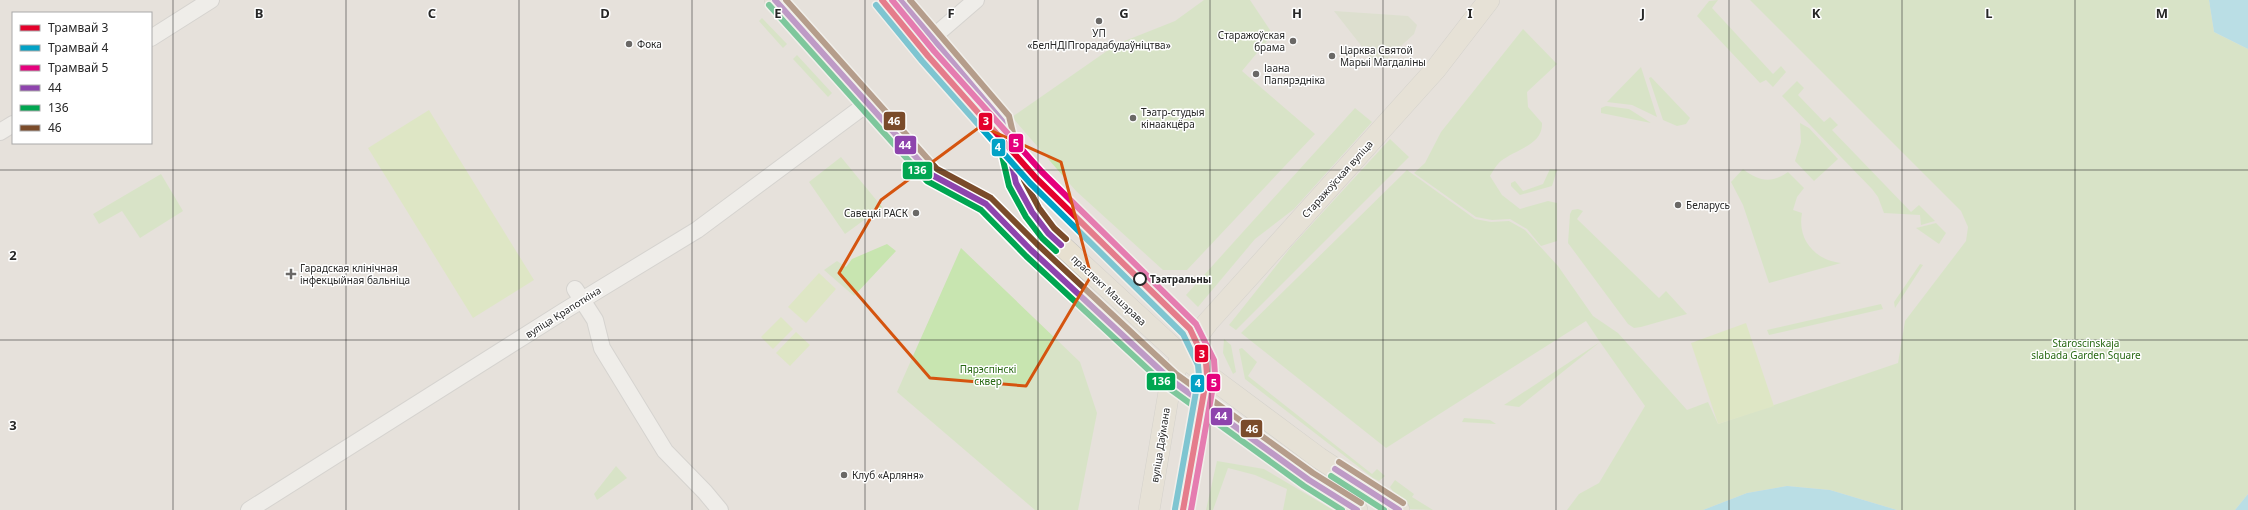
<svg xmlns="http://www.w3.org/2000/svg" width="2248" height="510" viewBox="0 0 2248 510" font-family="'Noto Sans',sans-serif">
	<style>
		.green { fill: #c8e5b0 }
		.cemetery { fill: #d2dcc1 }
		.pitch { fill: #d6eaac }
		.water { fill: #85d9f1 }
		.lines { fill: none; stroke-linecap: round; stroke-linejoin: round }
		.minor-casing { stroke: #c2c1c2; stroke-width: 18 }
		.major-casing { stroke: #bfbdbb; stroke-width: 22 }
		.minor { stroke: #fbfafa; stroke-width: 16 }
		.major { stroke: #e7e0d0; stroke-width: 21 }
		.bus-1-casing { stroke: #fff; stroke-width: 9 }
		.bus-2-casing { stroke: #fff; stroke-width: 9 }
		.bus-3-casing { stroke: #fff; stroke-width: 9 }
		.bus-1 { stroke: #8e44ad; stroke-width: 6 }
		.bus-2 { stroke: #00a651; stroke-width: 6 }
		.bus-3 { stroke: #7a4b2a; stroke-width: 6 }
		.tram-1-casing { stroke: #fff; stroke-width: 9 }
		.tram-2-casing { stroke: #fff; stroke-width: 9 }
		.tram-3-casing { stroke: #fff; stroke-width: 9 }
		.tram-1 { stroke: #e4002b; stroke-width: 6 }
		.tram-2 { stroke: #02a2c6; stroke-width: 6 }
		.tram-3 { stroke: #e5007d; stroke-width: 6 }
		.marked { fill: none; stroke: #d5540f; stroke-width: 3; stroke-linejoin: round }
		.grid { fill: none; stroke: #272727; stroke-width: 1; stroke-opacity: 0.55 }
		.poi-dot { fill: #6a6866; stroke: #fff; stroke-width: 1.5 }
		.stop-dot { fill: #fff; stroke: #272727; stroke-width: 2 }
		.labels { text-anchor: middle; stroke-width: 3; stroke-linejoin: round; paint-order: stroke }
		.poi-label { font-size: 10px; fill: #272727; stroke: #fff; text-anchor: start }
		.street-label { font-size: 10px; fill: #272727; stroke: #fff }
		.stop-label { font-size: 10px; font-weight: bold; fill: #272727; stroke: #fff; text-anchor: start }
		.park-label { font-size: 10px; fill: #276812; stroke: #fff }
		.grid-label { font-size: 13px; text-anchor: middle; font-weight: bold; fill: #272727; stroke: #fff; stroke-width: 3; stroke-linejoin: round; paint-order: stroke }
		.line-badge { stroke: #fff; stroke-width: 1.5 }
		.badge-label { font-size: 11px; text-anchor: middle; font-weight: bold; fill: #fff }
	</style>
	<rect width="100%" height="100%" fill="#e6e1db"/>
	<!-- green -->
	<path class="green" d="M1204 0H1250L1270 30 1271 36 1242 71 1315 134 1187 270H1163L1076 191 1012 117 1117 44 1175 21Z
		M1718 0 1712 8 1773 74 1781 66 1786 72 1773 87 1766 80 1760 83 1697 16 1709 1Z
		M1750 0H2209L2214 32 2248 49V494L2235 510H1897L1830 490 1787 486 1747 493 1703 510H1567L1579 494 1599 483 1645 406 1600 342 1519 407 1504 405 1600 342 1586 321 1386 448 1241 333 1407 170 1475 219 1491 222 1509 221 1525 230 1558 266 1593 316 1618 333 1687 410 1708 402 1718 424 1898 363 1905 321 1966 241 1968 227 1961 211Z
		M762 18 787 44 783 48 759 21Z
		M1523 29 1557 64 1527 92 1528 107 1542 123C1543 145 1516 149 1501 161 1497 164 1493 171 1490 176L1502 195 1520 209 1548 201 1557 203V241L1541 246 1527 229 1510 219 1492 220 1476 217 1414 173 1425 163 1441 132Z
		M797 55 832 93 828 97 793 59Z
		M1641 67 1657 117 1632 105 1607 102Z
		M1651 77 1690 118 1686 124 1677 126 1663 120 1649 78Z
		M1797 81 1804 88 1798 95 1824 122 1830 117 1838 125 1832 130 1911 212 1919 205 1935 221 1921 225 1920 215 1884 213 1878 197 1872 189 1782 96Z
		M1606 106 1629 109 1651 123 1601 113V108Z
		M1355 108 1372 122 1294 209 1255 239 1198 307 1186 295Z
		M1800 123 1809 128 1838 159 1814 181 1795 161 1801 142Z
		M1390 139 1409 157 1236 330 1229 325 1291 247Z
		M841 157 882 207 845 234 809 182Z
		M1550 169 1557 170 1552 186 1520 195 1511 186V183L1515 181 1523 191 1543 184Z
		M1743 169C1758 181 1771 184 1788 172L1804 188 1797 197 1793 210 1802 213C1797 240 1815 260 1841 263L1769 283 1743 205 1731 182Z
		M161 174 183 211 140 238 122 211 99 224 93 214Z
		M1578 209 1583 211 1577 219 1659 298 1666 291 1687 314 1641 327 1634 328 1628 324 1568 243 1570 214 1572 210Z
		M1936 223 1946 233 1939 244 1916 228Z
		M887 244 896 251 854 296 824 270 837 261 846 267 852 259Z
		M961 248 1080 362 1097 413 1078 510H1035L897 392Z
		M1920 264 1923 265 1895 308 1894 302Z
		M1881 304 1883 309 1769 335 1767 330Z
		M1224 339 1231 345 1236 372 1233 374 1223 353Z
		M1242 348 1257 362 1248 376 1372 474 1377 469 1385 476 1379 481 1373 478 1245 379 1239 349Z
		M1464 418 1490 420 1496 424 1462 422Z
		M1217 461 1264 469 1333 510H1283L1287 489 1255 475 1228 468 1213 510H1206Z
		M616 466 627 478 597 500 594 494Z
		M1395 480 1414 494 1412 497 1433 510 1408 509 1398 499 1390 487Z"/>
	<!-- cemetery -->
	<path class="cemetery" d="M1334 11 1408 16 1417 25 1414 34 1378 67Z"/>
	<!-- pitch -->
	<path class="pitch" d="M429 110 534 280 473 318 368 148Z
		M819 273 836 289 806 323 788 307Z
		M781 317 793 329 773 349 761 337Z
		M1746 323 1774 406 1718 424 1691 343Z
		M796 332 810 345 790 366 776 353Z"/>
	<!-- water -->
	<path class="water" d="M2209 0H2248V49L2214 32Z
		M1787 486 1830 490 1897 510H1703L1747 493Z
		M2248 494V510H2235Z"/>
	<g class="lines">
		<defs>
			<path id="minor" d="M151 38 211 0
				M932 38 976 0
				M0 132 13 124
				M575 289 595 320 602 348 665 451 705 492 720 510
				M249 510 564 311 697 230 868 103"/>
			<path id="major" d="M775 0 932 175 986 204 1031 250 1171 380 1309 480 1357 510
				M900 0 1002 121 1016 183 1032 212 1048 233 1182 356 1319 458 1399 510
				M1149 510 1171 380 1182 356 1208 322 1435 70 1489 0"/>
		</defs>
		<!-- minor casing -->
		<use href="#minor" class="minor-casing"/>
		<!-- major casing -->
		<use href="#major" class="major-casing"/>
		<!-- minor -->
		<use href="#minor" class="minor"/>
		<!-- major -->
		<use href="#major" class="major"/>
		<defs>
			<path id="bus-1" d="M775 0 932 175 986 204 1031 250 1171 380 1309 480 1357 510
				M900 0 1002 121 1016 183 1032 212 1048 233 1061 245
				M1335 469 1399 510"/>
			<path id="bus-2" d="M769 5 927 181 981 210 1026 256 1166 386 1304 486 1342 510
				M894 5 995 125 1009 186 1026 217 1042 238 1056 251
				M1331 476 1384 510"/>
			<path id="bus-3" d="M786 0 937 169 991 198 1037 244 1176 374 1313 473 1361 503
				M910 0 1009 116 1024 180 1039 208 1054 228 1066 239
				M1339 462 1403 503"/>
		</defs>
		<!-- bus-1 casing -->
		<use href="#bus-1" class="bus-1-casing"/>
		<!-- bus-2 casing -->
		<use href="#bus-2" class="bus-2-casing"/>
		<!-- bus-3 casing -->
		<use href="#bus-3" class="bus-3-casing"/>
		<!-- bus-1 -->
		<use href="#bus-1" class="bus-1"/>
		<!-- bus-2 -->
		<use href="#bus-2" class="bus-2"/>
		<!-- bus-3 -->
		<use href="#bus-3" class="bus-3"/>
		<defs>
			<path id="tram-1" d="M882 0 928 56 1036 178 1190 329 1206 363 1207 375 1183 510"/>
			<path id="tram-2" d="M876 5 922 61 1030 183 1183 334 1198 365 1199 375 1175 509"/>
			<path id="tram-3" d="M892 0 934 51 1042 172 1196 324 1214 360 1215 375 1191 510"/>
		</defs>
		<!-- tram-1 casing -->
		<use href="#tram-1" class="tram-1-casing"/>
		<!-- tram-2 casing -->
		<use href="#tram-2" class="tram-2-casing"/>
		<!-- tram-3 casing -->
		<use href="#tram-3" class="tram-3-casing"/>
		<!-- tram-1 -->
		<use href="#tram-1" class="tram-1"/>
		<!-- tram-2 -->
		<use href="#tram-2" class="tram-2"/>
		<!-- tram-3 -->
		<use href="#tram-3" class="tram-3"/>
	</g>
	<!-- marked area -->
	<path d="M0 0H2248V510H0ZM981 126 1061 162 1091 276 1026 386 930 378 839 273 881 200Z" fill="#e6e1db" fill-opacity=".55" fill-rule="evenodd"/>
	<path class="marked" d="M981 126 1061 162 1091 276 1026 386 930 378 839 273 881 200Z"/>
	<!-- grid -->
	<path class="grid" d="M173 0V510M346 0V510M519 0V510M692 0V510M865 0V510M1038 0V510M1210 0V510M1383 0V510M1556 0V510M1729 0V510M1902 0V510M2075 0V510M0 170H2248M0 340H2248"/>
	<!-- markers -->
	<g class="poi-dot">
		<circle cx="1099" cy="21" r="4"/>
		<circle cx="1293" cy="41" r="4"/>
		<circle cx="629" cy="44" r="4"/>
		<circle cx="1332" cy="56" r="4"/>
		<circle cx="1256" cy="74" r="4"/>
		<circle cx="1133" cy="118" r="4"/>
		<circle cx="1678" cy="205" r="4"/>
		<circle cx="916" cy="213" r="4"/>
		<path d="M289 268h4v4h4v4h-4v4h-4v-4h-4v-4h4z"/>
		<circle cx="844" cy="475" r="4"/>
	</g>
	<circle class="stop-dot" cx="1140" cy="279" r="6"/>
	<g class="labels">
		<!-- poi labels -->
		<g class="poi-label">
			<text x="1099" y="37" text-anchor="middle">УП<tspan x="1099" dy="12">«БелНДІПгорадабудаўніцтва»</tspan></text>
			<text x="1285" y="39" text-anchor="end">Старажоўская<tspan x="1285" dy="12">брама</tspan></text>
			<text x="637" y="48">Фока</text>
			<text x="1340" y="54">Царква Святой<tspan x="1340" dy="12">Марыі Магдаліны</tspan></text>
			<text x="1264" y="72">Іаана<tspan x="1264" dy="12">Папярэдніка</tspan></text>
			<text x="1141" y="116">Тэатр-студыя<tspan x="1141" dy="12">кінаакцёра</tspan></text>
			<text x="1686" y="209">Беларусь</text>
			<text x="908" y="217" text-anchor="end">Савецкі РАСК</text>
			<text x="300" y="272">Гарадская клінічная<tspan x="300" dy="12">інфекцыйная бальніца</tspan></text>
			<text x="852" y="479">Клуб «Арляня»</text>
		</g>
		<!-- street labels -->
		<g class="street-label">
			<text transform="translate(1337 179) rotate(-48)" y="4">Старажоўская вуліца</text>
			<text transform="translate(1109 290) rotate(43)" y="4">праспект Машэрава</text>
			<text transform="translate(563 312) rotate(-32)" y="4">вуліца Крапоткіна</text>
			<text transform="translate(1160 445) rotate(-81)" y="4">вуліца Даўмана</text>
		</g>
		<!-- stop labels -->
		<g class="stop-label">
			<text x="1150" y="283">Тэатральны</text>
		</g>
		<!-- park labels -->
		<g class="park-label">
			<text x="2086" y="347">Staroscinskaja<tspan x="2086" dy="12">slabada Garden Square</tspan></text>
			<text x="988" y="373">Пярэспінскі<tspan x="988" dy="12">сквер</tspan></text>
		</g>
	</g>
	<g class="grid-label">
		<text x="259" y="18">B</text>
		<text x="432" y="18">C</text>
		<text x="605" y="18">D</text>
		<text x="778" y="18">E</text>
		<text x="951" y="18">F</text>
		<text x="1124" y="18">G</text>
		<text x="1297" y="18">H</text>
		<text x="1470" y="18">I</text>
		<text x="1643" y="18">J</text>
		<text x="1816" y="18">K</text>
		<text x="1989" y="18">L</text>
		<text x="2162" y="18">M</text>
		<text x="13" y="260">2</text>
		<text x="13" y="430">3</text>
	</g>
	<g class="line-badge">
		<rect x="883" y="111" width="23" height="20" rx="4" fill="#7a4b2a"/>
		<rect x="978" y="112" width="15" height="19" rx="4" fill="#e4002b"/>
		<rect x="1008" y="133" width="16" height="20" rx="4" fill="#e5007d"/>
		<rect x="894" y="135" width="23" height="20" rx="4" fill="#8e44ad"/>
		<rect x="991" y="138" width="15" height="19" rx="4" fill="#02a2c6"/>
		<rect x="902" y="161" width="31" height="19" rx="4" fill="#00a651"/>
		<rect x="1194" y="344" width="15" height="19" rx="4" fill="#e4002b"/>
		<rect x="1146" y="372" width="30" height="19" rx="4" fill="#00a651"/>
		<rect x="1206" y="373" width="15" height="19" rx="4" fill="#e5007d"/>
		<rect x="1190" y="374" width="15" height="19" rx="4" fill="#02a2c6"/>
		<rect x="1210" y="407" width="23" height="19" rx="4" fill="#8e44ad"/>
		<rect x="1240" y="419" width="23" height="19" rx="4" fill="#7a4b2a"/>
	</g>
	<g class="badge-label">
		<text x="894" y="125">46</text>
		<text x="986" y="125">3</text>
		<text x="1016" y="147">5</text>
		<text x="905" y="149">44</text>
		<text x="998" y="151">4</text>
		<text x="917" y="174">136</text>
		<text x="1202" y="358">3</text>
		<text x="1161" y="385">136</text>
		<text x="1214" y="387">5</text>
		<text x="1198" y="387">4</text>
		<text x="1221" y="420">44</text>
		<text x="1252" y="433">46</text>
	</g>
	<!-- legend -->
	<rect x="12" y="12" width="140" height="132" fill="#ffffff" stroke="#a9a9a9"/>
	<rect x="20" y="25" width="20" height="6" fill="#e4002b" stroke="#a9a9a9"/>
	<text x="48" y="32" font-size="12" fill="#272727">Трамвай 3</text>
	<rect x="20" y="45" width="20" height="6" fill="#02a2c6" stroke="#a9a9a9"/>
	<text x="48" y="52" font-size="12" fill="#272727">Трамвай 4</text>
	<rect x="20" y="65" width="20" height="6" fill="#e5007d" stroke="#a9a9a9"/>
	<text x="48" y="72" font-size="12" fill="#272727">Трамвай 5</text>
	<rect x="20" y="85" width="20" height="6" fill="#8e44ad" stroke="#a9a9a9"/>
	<text x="48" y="92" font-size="12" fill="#272727">44</text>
	<rect x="20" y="105" width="20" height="6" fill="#00a651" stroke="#a9a9a9"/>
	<text x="48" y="112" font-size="12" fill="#272727">136</text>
	<rect x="20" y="125" width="20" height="6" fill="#7a4b2a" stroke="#a9a9a9"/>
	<text x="48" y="132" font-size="12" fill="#272727">46</text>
</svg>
